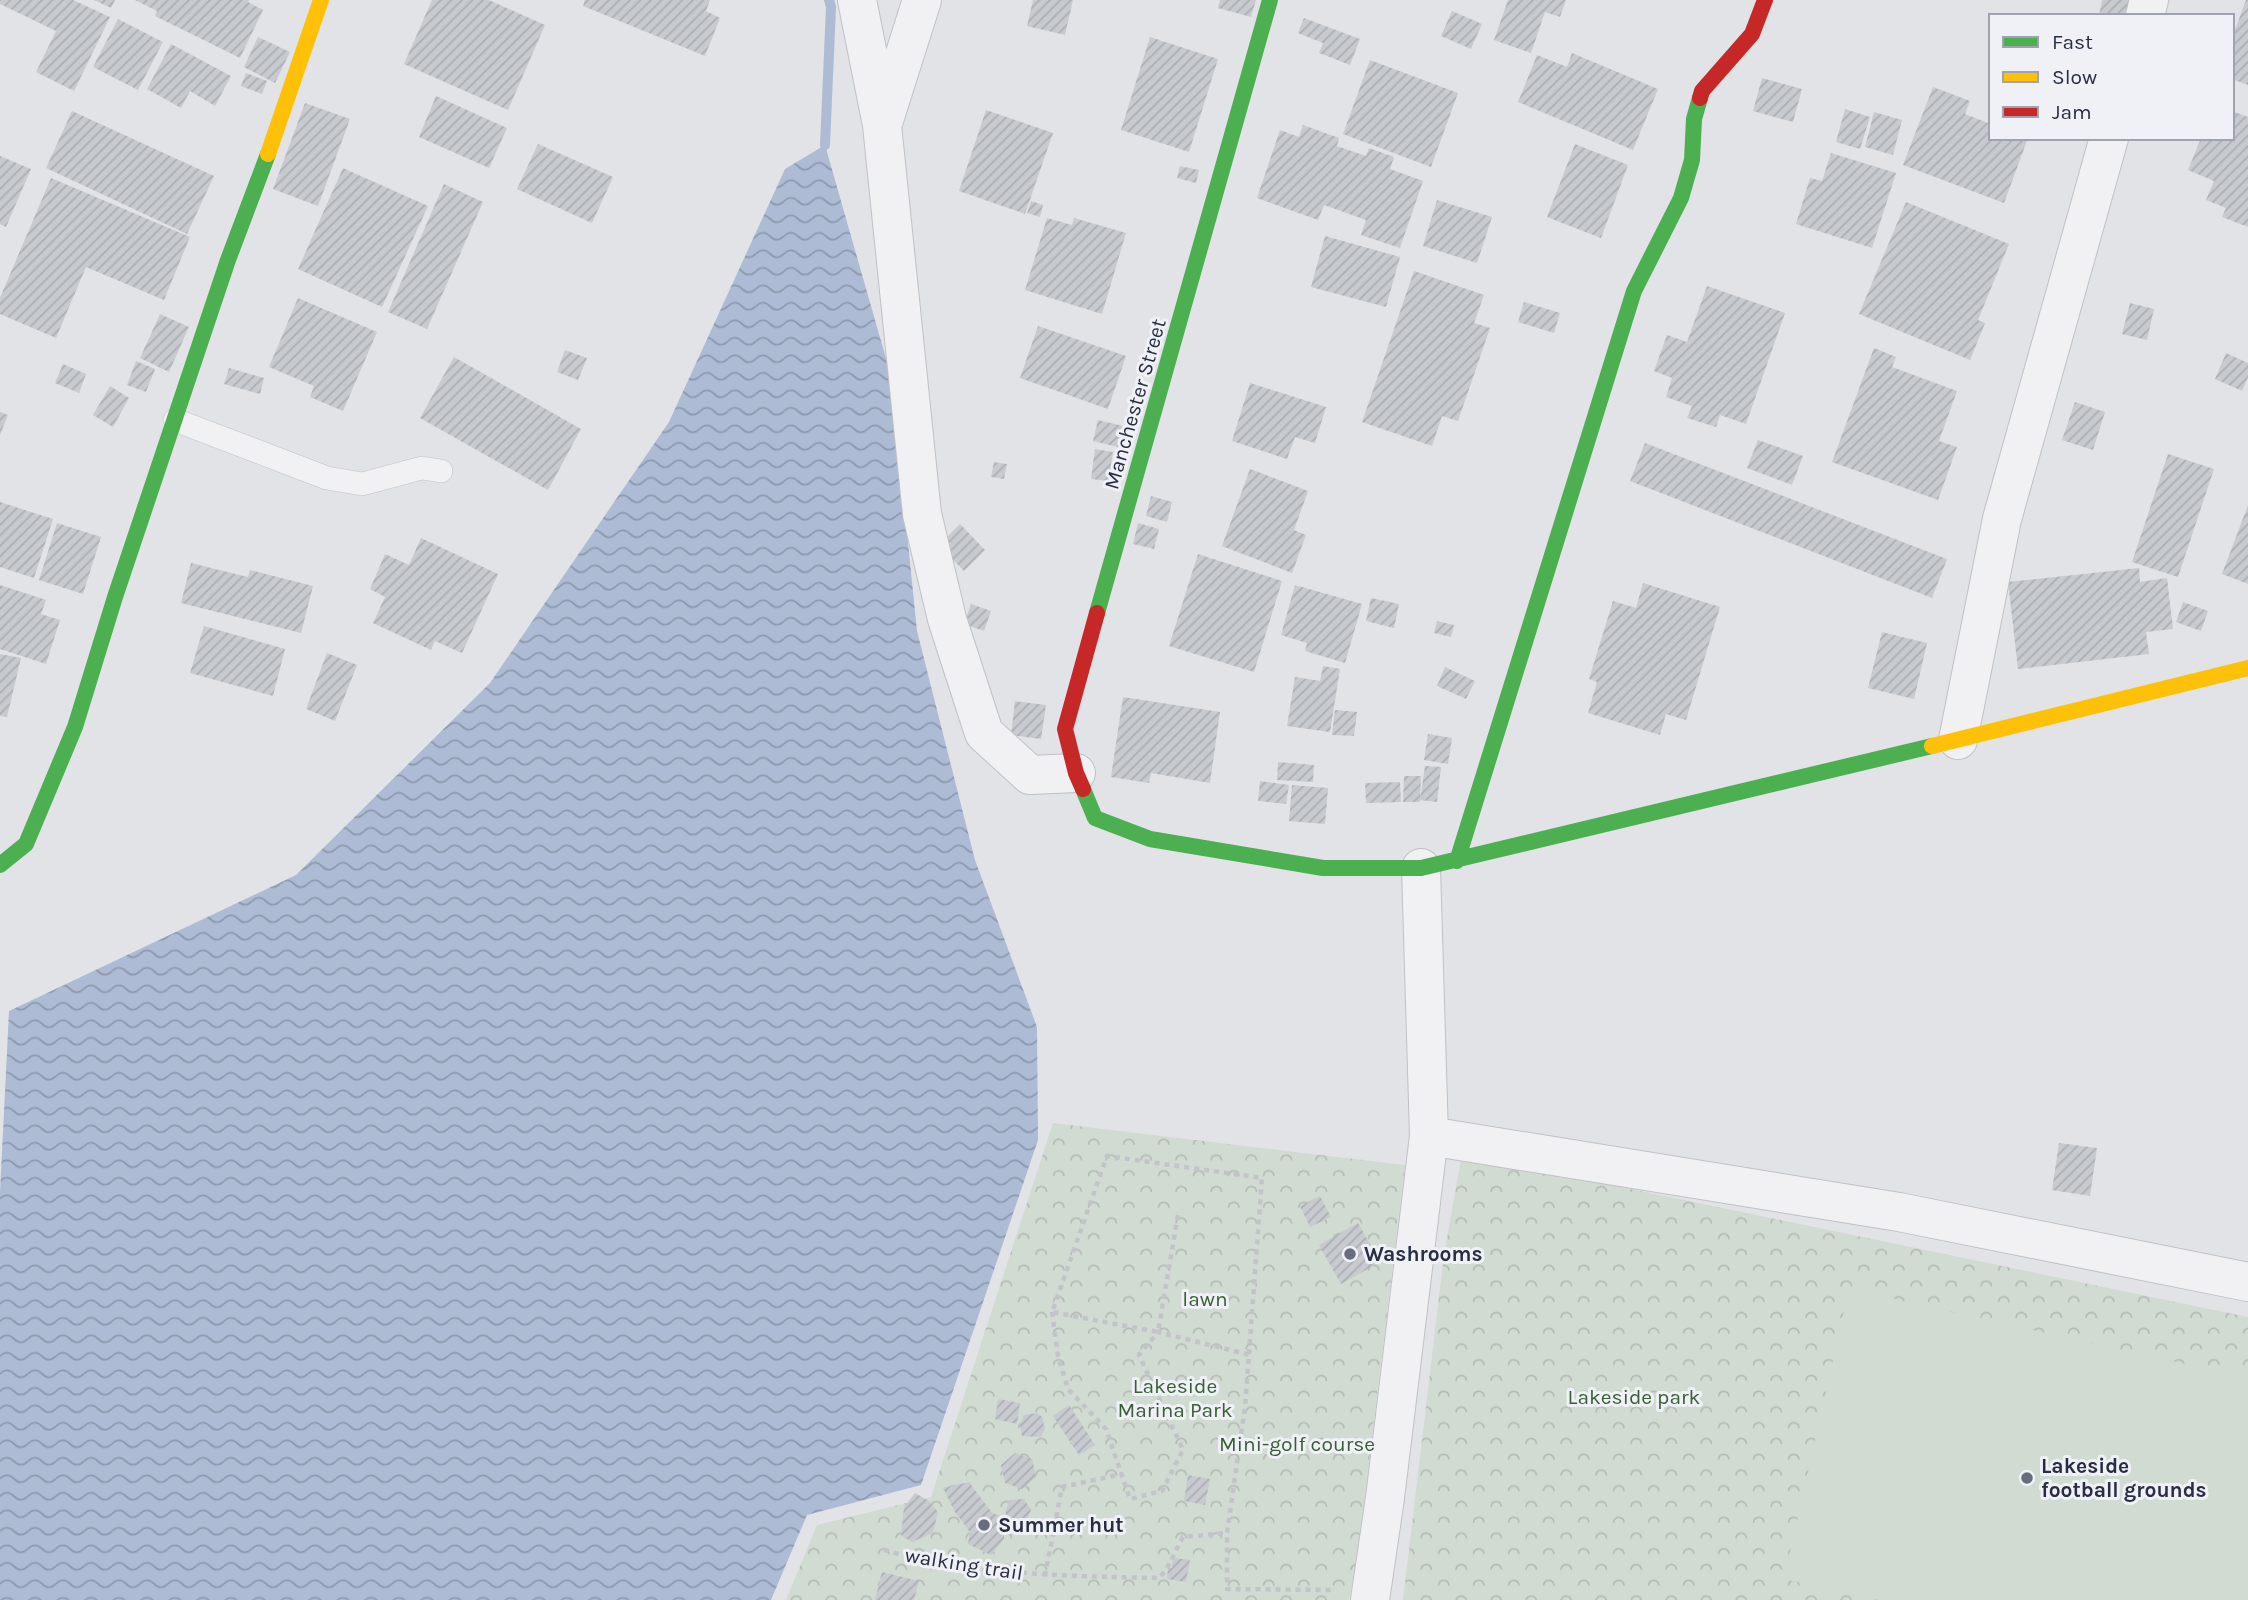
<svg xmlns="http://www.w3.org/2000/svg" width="2248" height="1600" viewBox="0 0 2248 1600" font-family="Karla,sans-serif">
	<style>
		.park { fill: url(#park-crowns) }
		.pitch { fill: #d0dbd1 }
		.water { fill: url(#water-waves) }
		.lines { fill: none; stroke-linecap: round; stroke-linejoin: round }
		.stream { stroke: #adbcd4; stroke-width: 10 }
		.building { fill: url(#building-hatch) }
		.lane-casing { stroke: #bfc1c5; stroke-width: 24 }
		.street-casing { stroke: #bfc1c5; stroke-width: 40 }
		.path { stroke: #c3c4ca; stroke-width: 4.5; stroke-dasharray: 5 5; stroke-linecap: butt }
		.lane { stroke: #f1f1f3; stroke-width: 23 }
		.street { stroke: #f1f1f3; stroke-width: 38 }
		.fast { stroke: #4caf50; stroke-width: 16 }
		.slow { stroke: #ffc107; stroke-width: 16 }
		.jam { stroke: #c62828; stroke-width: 16 }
		.poi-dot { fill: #686d7c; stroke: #eff1f7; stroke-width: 2.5 }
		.labels { text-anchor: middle; stroke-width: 6; stroke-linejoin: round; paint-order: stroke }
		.street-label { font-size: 21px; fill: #272e42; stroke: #eff1f7 }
		.poi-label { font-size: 21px; font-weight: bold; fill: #272e42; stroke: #eff1f7; text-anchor: start }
		.park-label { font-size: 21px; fill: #365f33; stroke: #eff1f7 }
	</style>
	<defs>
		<pattern id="park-crowns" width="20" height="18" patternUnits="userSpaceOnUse" patternTransform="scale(1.75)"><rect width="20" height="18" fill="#d0dbd1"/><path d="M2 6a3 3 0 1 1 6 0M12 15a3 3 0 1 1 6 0" fill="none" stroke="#b3bcb5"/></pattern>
		<pattern id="water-waves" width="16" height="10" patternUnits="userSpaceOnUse" patternTransform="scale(1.75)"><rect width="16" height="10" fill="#adbcd4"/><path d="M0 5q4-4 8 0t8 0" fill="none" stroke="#8d99ae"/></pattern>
		<pattern id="building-hatch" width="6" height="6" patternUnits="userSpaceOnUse" patternTransform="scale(1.75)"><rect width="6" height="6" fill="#c7cace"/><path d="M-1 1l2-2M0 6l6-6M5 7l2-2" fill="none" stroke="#abaeb2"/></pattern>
	</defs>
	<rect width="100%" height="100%" fill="#e1e3e7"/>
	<!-- park -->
	<path class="park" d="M1053 1123 1405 1165 1358 1554 1349 1600H786L817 1525 931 1497Z
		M1462 1154 2248 1317V1600H1403L1444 1255Z"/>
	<!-- pitch -->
	<path class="pitch" d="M1849 1289 2248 1378V1600H1879L1784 1579Z"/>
	<!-- water -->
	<path class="water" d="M825 145 891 376 917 631 975 860 1037 1027 1038 1140 921 1485 807 1515 771 1600H0V1192L9 1011 296 875 490 683 669 422 785 169Z"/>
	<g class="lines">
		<!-- stream -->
		<path class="stream" d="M825 145 831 7 829 0"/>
	</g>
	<!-- building -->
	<path class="building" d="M0 0H73L110 17 74 91 36 72 56 31 0 4Z
		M94 0H115L111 8Z
		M135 0H249L248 2 263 10 240 58 155 16 157 11Z
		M432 0H489L545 25 508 110 404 64Z
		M585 0H710L706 11 720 18 705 56 583 6Z
		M1033 0H1073L1065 35 1027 26Z
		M1220 0H1256L1251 17 1218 8Z
		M1508 0H1566L1560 17 1545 12 1531 53 1494 40Z
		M2102 0H2136L2132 16H2099Z
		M2246 0H2248V85L2232 79V38Z
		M1452 11 1482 24 1471 49 1441 36Z
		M1304 18 1360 39 1350 65 1319 53 1323 43 1298 33Z
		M118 19 163 42 138 90 93 67Z
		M258 37 290 52 275 83 244 67Z
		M1150 37 1218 59 1189 152 1121 130Z
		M171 44 231 76 215 106 190 91 181 108 147 89Z
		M1572 53 1658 89 1633 150 1518 102 1537 55 1567 67Z
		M1370 60 1458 93 1431 167 1343 134Z
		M246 73 267 81 262 94 241 86Z
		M1762 78 1802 89 1793 122 1753 111Z
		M1933 87 1970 101 1965 114 1991 124V138H2028L2004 203 1903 165Z
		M436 96 507 128 489 168 419 137Z
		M305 103 350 119 318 206 273 189Z
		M1845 109 1870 117 1860 149 1836 142Z
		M986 110 1053 133 1025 214 959 191Z
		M72 111 214 176 187 234 46 168Z
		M2232 111 2248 117V227L2222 217 2226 208 2206 200 2214 181 2188 170 2201 138H2232Z
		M1874 112 1902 120 1893 155 1865 147Z
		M1303 125 1339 138 1337 146 1366 156 1369 148 1394 157 1390 169 1423 181 1400 248 1361 235 1366 220 1324 205 1318 220 1257 198 1280 130 1299 137Z
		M538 144 613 177 592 223 517 189Z
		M1575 144 1628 165 1601 238 1547 217Z
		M1831 153 1896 173 1872 248 1796 224 1810 178 1822 181Z
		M0 156 31 169 6 227 0 224Z
		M1180 166 1199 170 1196 183 1177 178Z
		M343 168 428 206 382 307 298 269Z
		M51 178 190 237 164 300 86 267 56 338 0 314V298Z
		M444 184 483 202 427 329 388 312Z
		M1437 200 1492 217 1477 263 1423 246Z
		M1031 201 1043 205 1040 217 1027 213Z
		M1906 202 2009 244 1978 320 1985 323 1970 360 1859 314Z
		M1047 218 1072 225 1074 218 1126 233 1102 314 1025 290Z
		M1325 236 1400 257 1386 307 1311 287Z
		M1414 271 1484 295 1474 323 1490 328 1458 421 1442 416 1432 446 1362 422Z
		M1707 286 1785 313 1746 424 1720 415 1716 427 1687 418 1692 406 1666 397 1672 378 1654 371 1667 335 1687 342Z
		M298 298 377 332 343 411 310 397 314 386 269 367Z
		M1524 302 1560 313 1554 333 1518 322Z
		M2130 303 2154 309 2147 340 2122 334Z
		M160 314 189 327 169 372 140 358Z
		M1038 326 1126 356 1108 409 1020 378Z
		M1874 348 1896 357 1892 367 1957 391 1939 441 1957 447 1938 500 1832 462Z
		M565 350 587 358 578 380 557 372Z
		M2226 353 2248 363V377L2242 391 2215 379Z
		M454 357 581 429 548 490 420 418Z
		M136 361 155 369 146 392 127 385Z
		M63 364 86 374 79 393 55 383Z
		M229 368 264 378 260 394 224 384Z
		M1250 383 1326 407 1315 443 1295 437 1287 459 1232 441Z
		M110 386 129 398 113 427 93 415Z
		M2075 402 2105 412 2093 450 2062 440Z
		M0 412 8 415 0 435Z
		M1098 420 1123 426 1118 447 1093 441Z
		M1758 440 1803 456 1792 485 1747 468Z
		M1645 443 1947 559 1932 598 1630 481Z
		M1095 449 1113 452 1109 481 1091 479Z
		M2168 454 2214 469 2178 577 2132 562Z
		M994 462 1007 464 1004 479 991 477Z
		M1250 469 1308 491 1294 530 1306 535 1292 573 1222 546Z
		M1151 496 1172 502 1167 522 1146 516Z
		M0 502 53 519 34 578 0 567Z
		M2248 505V584L2222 574Z
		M57 523 101 537 83 594 39 580Z
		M1138 523 1159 529 1154 549 1133 544Z
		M960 524 985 550 964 571 939 545Z
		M421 538 498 574 462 653 435 641 431 650 373 623 385 597 370 589 385 554 409 565Z
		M1198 554 1282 581 1254 672 1169 646Z
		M191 563 248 577 250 570 313 586 301 633 181 603Z
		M2139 568 2140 582 2167 578 2173 629 2146 632 2149 654 2018 669 2008 582Z
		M1643 583 1720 607 1686 720 1666 714 1660 735 1588 713 1597 682 1589 679 1613 601 1636 608Z
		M0 585 46 600 41 614 60 620 46 664 0 649Z
		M1295 585 1362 604 1345 663 1305 651 1307 643 1281 635Z
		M1371 598 1399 604 1394 628 1366 621Z
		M2183 602 2208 611 2201 631 2176 622Z
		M971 604 991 611 984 631 964 624Z
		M1437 621 1454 625 1451 637 1434 633Z
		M204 626 285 649 273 696 190 673Z
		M1882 632 1927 643 1914 699 1868 688Z
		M327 653 357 665 335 721 306 709Z
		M0 654 21 658 7 717 0 716Z
		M1323 666 1340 669 1330 732 1287 726 1295 677 1320 681Z
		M1445 667 1475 681 1466 699 1437 686Z
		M1123 697 1220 712 1210 783 1151 773 1149 783 1111 777Z
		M1015 701 1046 705 1041 739 1011 735Z
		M1335 710 1357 712 1354 736 1332 735Z
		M1428 734 1452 738 1448 764 1424 760Z
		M1278 762 1314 765 1313 782 1277 780Z
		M1425 766 1441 767 1437 802 1420 800Z
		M1404 776H1421L1420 802H1403Z
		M1260 781 1289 785 1286 804 1258 801Z
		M1400 782 1401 802 1366 803 1365 783Z
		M1292 785 1328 788 1325 824 1289 821Z
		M2059 1143 2097 1148 2090 1196 2052 1190Z
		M1320 1196 1331 1217 1310 1227 1300 1206Z
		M1358 1223 1380 1262 1341 1284 1319 1245Z
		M998 1399 1020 1403 1017 1424 995 1419Z
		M1069 1405 1095 1445 1079 1455 1053 1416Z
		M1037 1413 1042 1417 1045 1429 1040 1437 1022 1436 1020 1425 1024 1415Z
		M1015 1453 1032 1459 1036 1477 1022 1489 1005 1483 1001 1465Z
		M1188 1475 1210 1479 1205 1505 1184 1501Z
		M969 1482 992 1513 1004 1517V1539L991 1555 968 1544 970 1532 955 1512 943 1488Z
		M915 1493 929 1501 938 1512 933 1533 912 1542 901 1535 904 1507Z
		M1024 1499 1031 1510 1026 1522 1012 1523 1005 1512 1010 1500Z
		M1173 1558 1190 1560 1186 1582 1167 1579 1168 1568H1172Z
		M882 1572 919 1581 914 1600H875Z"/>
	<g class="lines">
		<defs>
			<path id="lane" d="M175 420 327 478 362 484 422 468 441 471"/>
			<path id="street" d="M857 0 882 125 922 514 947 619 984 733 1030 775 1076 773
				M2145 16 2149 0
				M883 123 922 0
				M1958 740 2002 519 2109 138
				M1429 1136 1899 1212 2248 1282
				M1370 1600 1385 1498 1429 1136 1421 868"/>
		</defs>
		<!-- lane casing -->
		<use href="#lane" class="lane-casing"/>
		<!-- street casing -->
		<use href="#street" class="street-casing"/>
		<!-- path -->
		<path class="path" d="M1178 1215 1158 1332 1052 1312 1107 1156 1262 1178 1245 1407 1227 1533V1589L1333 1590
			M1052 1312 1058 1356 1068 1389 1106 1429 1130 1499 1162 1491 1183 1450 1139 1355 1158 1332 1250 1355
			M884 1550C974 1575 1066 1576 1159 1578L1166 1570 1183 1537 1227 1533
			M1045 1576 1062 1487 1122 1474"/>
		<!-- lane -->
		<use href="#lane" class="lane"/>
		<!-- street -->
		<use href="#street" class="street"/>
		<!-- fast -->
		<path class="fast" d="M1097 613 1270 0
			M1083 789 1095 818 1150 839 1323 868H1421L1932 746
			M1457 861 1634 291 1681 198 1692 160 1694 119 1700 98
			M0 865 26 844 75 727 115 597 228 260 268 154"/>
		<!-- slow -->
		<path class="slow" d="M268 154 321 0
			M1932 746 2248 668"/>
		<!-- jam -->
		<path class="jam" d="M1700 98 1702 91 1752 34 1765 0
			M1083 789 1076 773 1065 729 1097 613"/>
	</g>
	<!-- markers -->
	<g class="poi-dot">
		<circle cx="1350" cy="1254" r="7"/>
		<circle cx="2027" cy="1478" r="7"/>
		<circle cx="984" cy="1525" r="7"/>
	</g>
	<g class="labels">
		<!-- street labels -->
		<g class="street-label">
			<text transform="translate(1135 404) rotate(-74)" y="7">Manchester Street</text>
			<text transform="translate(964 1564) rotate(9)" y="7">walking trail</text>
		</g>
		<!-- poi labels -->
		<g class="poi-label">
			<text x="1364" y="1261">Washrooms</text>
			<text x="2041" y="1473">Lakeside<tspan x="2041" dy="24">football grounds</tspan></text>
			<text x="998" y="1532">Summer hut</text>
		</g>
		<!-- park labels -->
		<g class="park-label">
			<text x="1205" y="1306">lawn</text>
			<text x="1175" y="1393">Lakeside<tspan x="1175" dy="24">Marina Park</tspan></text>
			<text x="1634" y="1404">Lakeside park</text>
			<text x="1297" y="1451">Mini-golf course</text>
		</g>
	</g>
	<!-- legend -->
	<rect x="1989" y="14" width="245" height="126" fill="#eff1f7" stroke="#9fa3af" stroke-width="2"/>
	<rect x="2003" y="37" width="35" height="10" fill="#4caf50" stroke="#9fa3af" stroke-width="2"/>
	<text x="2052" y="49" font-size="21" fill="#272e42">Fast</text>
	<rect x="2003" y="72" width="35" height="10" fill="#ffc107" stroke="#9fa3af" stroke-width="2"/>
	<text x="2052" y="84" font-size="21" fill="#272e42">Slow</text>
	<rect x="2003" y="107" width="35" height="10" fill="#c62828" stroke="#9fa3af" stroke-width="2"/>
	<text x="2052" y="119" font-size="21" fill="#272e42">Jam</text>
</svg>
